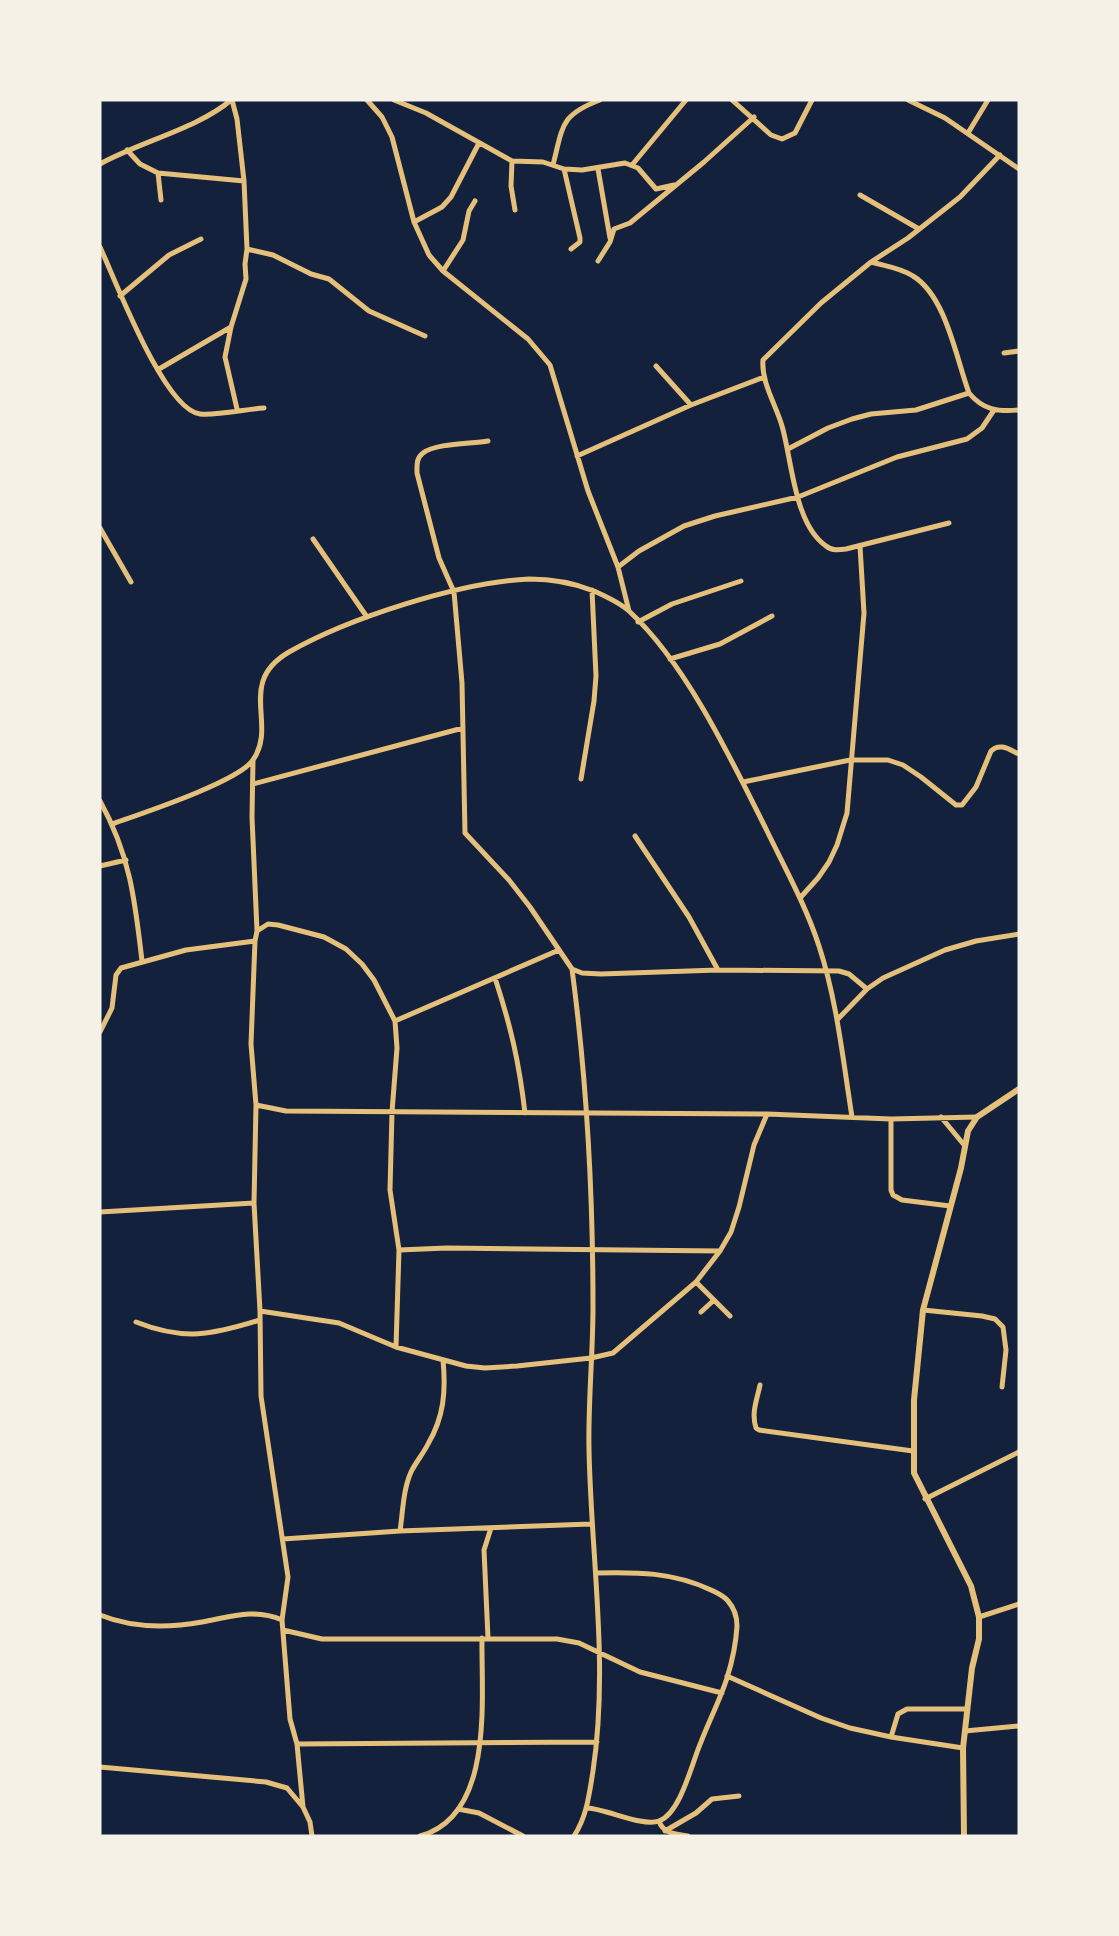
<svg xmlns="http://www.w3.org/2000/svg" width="1119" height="1936" viewBox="0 0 1119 1936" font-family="Commissioner,sans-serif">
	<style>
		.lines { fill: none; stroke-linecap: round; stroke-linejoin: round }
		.minor { stroke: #e5c07b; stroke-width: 5 }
		.tertiary { stroke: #e5c07b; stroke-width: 6 }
	</style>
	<rect width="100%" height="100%" fill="#14213d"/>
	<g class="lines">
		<!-- minor -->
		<path class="minor" d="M232 100 237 119 244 181 247 249 245 264 246 279 231 327 225 357 237 409
			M367 100 382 117 392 137 414 222 429 255 443 271 528 339 550 365 588 491 618 567 629 611
			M394 100 426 113 512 161 543 162 564 169 582 170 625 163 638 168 656 189 674 185
			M732 100 771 135 782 139 795 133 812 100
			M908 100 945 118 1019 169
			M968 133 988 100
			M127 150 140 164 158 173 244 181
			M512 161 511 186 515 210
			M100 164C139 142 199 128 231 100
			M553 165C563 126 560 115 600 100
			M632 165 686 100
			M564 169 580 238V242L571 249
			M598 169 610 238
			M158 173 161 200
			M860 195 919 229
			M414 222 442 207 451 197 479 143
			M100 247C115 279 164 410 200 414 215 416 247 409 264 408
			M247 249 273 255 311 274 329 279 369 311 425 336
			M598 261 610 242 614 229 630 223 704 162 754 117
			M871 262C885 266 901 268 913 276 946 296 956 358 969 393 983 410 998 412 1019 410
			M443 271 463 240 469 211 475 201
			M120 296 169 255 201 239
			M1004 353 1019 351
			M656 366 691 405
			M159 369 231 327
			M488 441C471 444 436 443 423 453 416 458 417 466 417 473L439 558 454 592 462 683 465 833 509 880 530 907 572 969 582 973 601 974 718 970 839 971 849 974 867 989
			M788 449 828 428 852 419 871 414 916 410 969 393
			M577 456 691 405 764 377
			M949 523 846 549C839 550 832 551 826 546 794 524 792 460 782 426 776 405 761 382 763 360L821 303 871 262 908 238 960 197 1000 155
			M100 528 131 582
			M313 539 367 617
			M618 567 639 551 684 526 715 516 798 497 897 457 967 439 982 428 994 410
			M638 622 672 604 741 581
			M670 659 720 644 772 616
			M253 760 252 817 257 931
			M581 779 594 701 596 676 592 590
			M743 782 850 760H888L903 765 921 777 956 805H962L976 787 991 751C1000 742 1010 750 1019 754
			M253 784 463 728
			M100 801C130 855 135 900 142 961
			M112 824C140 814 238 782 253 760 278 724 236 683 289 652 349 618 460 582 529 579 550 579 574 583 594 591 605 596 621 603 630 612 687 665 732 761 767 831 785 868 806 906 819 946 837 1001 843 1060 852 1117
			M635 836 689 917 718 970
			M100 866 126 860
			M800 898 818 878 829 862 837 845 847 813 864 613 860 546
			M572 969C587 1082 593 1194 593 1307 593 1354 588 1402 589 1449 591 1557 609 1664 593 1771 589 1795 587 1816 574 1836
			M495 978C511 1027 519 1062 525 1113
			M837 1020 867 989 883 978 945 950 976 941 1019 934
			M395 1021 559 950
			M100 1032 112 1008 116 975 121 968 186 950 255 941
			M256 1105 286 1111 767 1114 891 1119 977 1117
			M941 1117 965 1146
			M891 1119V1190L893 1195 902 1200 950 1206
			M100 1212 254 1203
			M399 1250 447 1248 720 1251
			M696 1282 730 1316
			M923 1310 982 1316 995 1319 1003 1327 1006 1350 1002 1387
			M260 1311 339 1323 396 1347 466 1366 485 1368 517 1366 591 1358 613 1353 696 1282 720 1251 731 1232 739 1207 754 1145 767 1114
			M701 1312 714 1300
			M136 1322C184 1341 212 1335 260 1320
			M760 1385C757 1400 751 1413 756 1428L759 1430 913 1451
			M925 1499 1019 1452
			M400 1531C403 1511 403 1490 411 1472 416 1462 423 1454 428 1444 444 1417 446 1391 443 1360
			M283 1539 400 1531 591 1524
			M100 1615C132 1628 168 1628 202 1622 230 1617 254 1608 282 1620
			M979 1617 1019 1604
			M283 1630 322 1639H557L579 1643 640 1672 722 1693
			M488 1638 484 1550 491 1528
			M727 1676 821 1718 850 1728 891 1737 963 1748
			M965 1731 1019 1726
			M891 1737 898 1714 907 1709H967
			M297 1744 597 1742
			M100 1767 266 1782 287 1788 303 1807
			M587 1808C607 1809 642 1827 659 1821 681 1813 692 1762 701 1742 709 1721 720 1700 727 1678 732 1662 736 1643 737 1626 737 1617 734 1608 728 1601 724 1596 717 1593 711 1590 673 1572 637 1572 596 1573
			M458 1809 479 1813 523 1836
			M659 1821C663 1834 677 1834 688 1836
			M665 1831 696 1813 712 1799 739 1796
			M312 1836 310 1822 303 1807 297 1744 290 1719 282 1620 288 1577 261 1396 260 1311 254 1203 256 1105 251 1044 255 941 257 931 268 924 278 925 324 937 346 949 362 964 374 980 395 1021 397 1048 392 1112 390 1190 399 1250 396 1347
			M420 1836C495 1816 481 1697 482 1638"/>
		<!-- tertiary -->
		<path class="tertiary" d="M964 1836 963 1748 972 1668 979 1639V1617L971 1586 914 1473V1400L923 1310 961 1168 968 1131 977 1117 1019 1089"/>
	</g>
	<!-- border -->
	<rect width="1119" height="1936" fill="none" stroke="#f6f1e7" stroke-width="203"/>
</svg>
